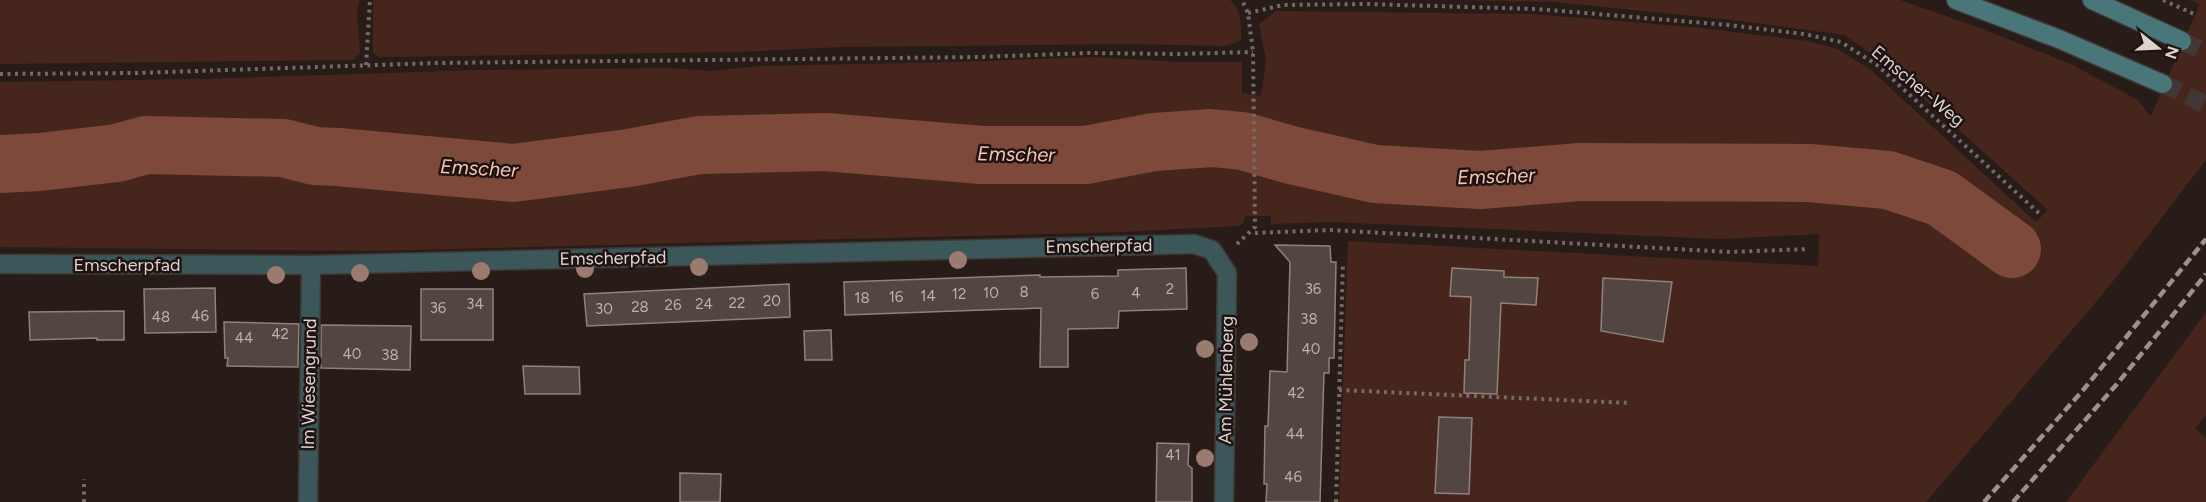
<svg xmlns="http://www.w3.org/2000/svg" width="2206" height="502" viewBox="0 0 2206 502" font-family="Figtree,sans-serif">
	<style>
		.green { fill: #46251c }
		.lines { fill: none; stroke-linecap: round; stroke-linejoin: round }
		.river { stroke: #7c493a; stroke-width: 58 }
		.building { fill: #534541; stroke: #90817c; stroke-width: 1.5 }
		.secondary-tunnel { stroke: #433735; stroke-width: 18; stroke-dasharray: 18 9; stroke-linecap: butt }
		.street-casing { stroke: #413633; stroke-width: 21 }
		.secondary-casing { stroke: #413633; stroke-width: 21 }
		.path { stroke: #756a68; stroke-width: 4; stroke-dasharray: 3 4.5; stroke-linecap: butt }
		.street { stroke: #3b5759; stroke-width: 18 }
		.secondary { stroke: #487679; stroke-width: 18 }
		.rail { stroke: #9c918f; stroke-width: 4.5; stroke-dasharray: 9 4.5; stroke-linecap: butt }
		.tree { fill: #9b7a70 }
		.labels { text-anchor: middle; stroke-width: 5; stroke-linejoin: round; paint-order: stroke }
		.number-label { font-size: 15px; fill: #bab0ad }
		.street-label { font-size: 18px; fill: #dcd3d1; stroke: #1e1310 }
		.water-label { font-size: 20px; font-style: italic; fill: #f7c4b5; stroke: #1e1310 }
	</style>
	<rect width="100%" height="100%" fill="#281c19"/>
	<!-- green -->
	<path class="green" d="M0 0H360L357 9 360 53 353 60 0 64Z
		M373 0H1230C1242 11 1241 26 1241 41L1224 46 1126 44 842 47 736 52 379 57 373 52Z
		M1459 0H1900L1983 29 2073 65 2136 99 2151 116 2200 4 2191 0H2206V160L2111 284 1926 502H1339L1348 241 1818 266 1819 234 1720 239 1331 222 1271 224V216H1245L1244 222 1238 226 1122 232 372 251 0 247V82L203 79 479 70 670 68 710 71 761 66 957 62 1094 57 1179 62H1242V93L1261 96 1266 60 1259 24 1276 11 1532 14 1692 27 1808 41 1838 49 1871 70 2036 222 2048 210 1882 61 1844 35 1733 20 1554 2Z
		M2206 312V415L2195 428 2206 438V502H2066Z"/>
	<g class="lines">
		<!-- river -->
		<path class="river" d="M0 164 40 162 117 153 146 145 283 148 315 156 338 157 513 173 629 158 699 145 825 142 982 155H1086L1154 142 1211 138 1243 141 1291 155 1375 174 1480 180 1580 172 1809 173 1888 180 1942 198 2012 249"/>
	</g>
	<!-- building -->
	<path class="building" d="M1275 245 1330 246 1331 262H1336L1334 358H1329V373H1324L1320 502H1266L1267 484H1264L1265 426H1268L1270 371 1287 372 1290 262Z
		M1186 268 1187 309 1119 311 1118 328 1068 329V367H1040L1041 308 845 315 844 282 1040 275V277L1118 276V270Z
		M1452 268 1504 271V277L1538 278 1536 305 1501 303 1497 394 1464 393 1465 360H1469L1471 297 1450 296Z
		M1603 278 1672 282 1663 342 1601 331Z
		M789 284 790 317 587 326 584 294Z
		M215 288 216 332 145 333 144 289Z
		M421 289H493V340H421Z
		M124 311V340H97V338L30 340 29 312Z
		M224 322 299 324 298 367 227 366 228 358H225Z
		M321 325 411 326 410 370 321 368Z
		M831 330 832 360H805L804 331Z
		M523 366 579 367 580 394H525Z
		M1439 417 1472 418 1469 494 1435 493Z
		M1157 443 1189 444 1188 465 1192 468V502H1156Z
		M680 473 721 474 720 502H680Z"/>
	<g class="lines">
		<!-- secondary-tunnel -->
		<path class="secondary-tunnel" d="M2182 41 2206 52
			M2163 84 2206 105"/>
		<defs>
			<path id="street" d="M0 264 311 265 1194 244 1212 250 1227 273 1224 502
				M308 502 311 265"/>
			<path id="secondary" d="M1956 0 2059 39 2163 84
				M2092 0 2182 41"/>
		</defs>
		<!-- street casing -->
		<use href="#street" class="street-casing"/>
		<!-- secondary casing -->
		<use href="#secondary" class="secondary-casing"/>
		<!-- path -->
		<path class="path" d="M2163 0 2194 14
			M1248 13 1283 5 1366 4 1537 9 1728 25 1804 34 1841 42 1877 65 2042 216
			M366 65 370 0
			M0 74 137 73 437 63 979 57 1090 53 1177 54 1253 52
			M1255 233 1330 230 1730 252 1809 249
			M1237 244 1255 227 1253 52 1248 13 1242 0
			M1339 390 1630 403
			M84 502V479
			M1336 502 1343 262"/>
		<!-- street -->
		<use href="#street" class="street"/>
		<!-- secondary -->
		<use href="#secondary" class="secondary"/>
		<!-- rail -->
		<path class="rail" d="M1984 502 2084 389 2206 239
			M2013 502 2117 384 2206 274"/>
	</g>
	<!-- trees -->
	<g class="tree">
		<circle cx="958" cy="260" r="9"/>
		<circle cx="699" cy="267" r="9"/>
		<circle cx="585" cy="269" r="9"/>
		<circle cx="481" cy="271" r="9"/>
		<circle cx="360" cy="273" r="9"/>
		<circle cx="276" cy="275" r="9"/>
		<circle cx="1249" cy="342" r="9"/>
		<circle cx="1205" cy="349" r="9"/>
		<circle cx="1205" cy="458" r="9"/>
	</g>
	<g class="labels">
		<!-- number labels -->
		<g class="number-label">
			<text x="1170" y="294">2</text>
			<text x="1313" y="294">36</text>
			<text x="1024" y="297">8</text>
			<text x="991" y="298">10</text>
			<text x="1136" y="298">4</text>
			<text x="959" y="299">12</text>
			<text x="1095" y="299">6</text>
			<text x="928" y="301">14</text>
			<text x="896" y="302">16</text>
			<text x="862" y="303">18</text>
			<text x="772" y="306">20</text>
			<text x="737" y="308">22</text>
			<text x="475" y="309">34</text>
			<text x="704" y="309">24</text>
			<text x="673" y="310">26</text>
			<text x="640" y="312">28</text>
			<text x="438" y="313">36</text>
			<text x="604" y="314">30</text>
			<text x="200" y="321">46</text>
			<text x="161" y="322">48</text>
			<text x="1309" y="324">38</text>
			<text x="280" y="339">42</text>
			<text x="244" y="343">44</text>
			<text x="1311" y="354">40</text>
			<text x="352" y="359">40</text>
			<text x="390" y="360">38</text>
			<text x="1296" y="398">42</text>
			<text x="1295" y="439">44</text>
			<text x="1173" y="460">41</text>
			<text x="1293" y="482">46</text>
		</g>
		<!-- street labels -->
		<g class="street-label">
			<text transform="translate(1918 86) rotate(40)" y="6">Emscher-Weg</text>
			<text transform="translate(1099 246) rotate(-1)" y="6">Emscherpfad</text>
			<text transform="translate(613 258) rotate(-1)" y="6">Emscherpfad</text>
			<text x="127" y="271">Emscherpfad</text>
			<text transform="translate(1226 380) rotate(-89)" y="6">Am Mühlenberg</text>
			<text transform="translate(309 384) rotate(-89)" y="6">Im Wiesengrund</text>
		</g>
		<!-- water labels -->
		<g class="water-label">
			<text transform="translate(1016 154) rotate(1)" y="7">Emscher</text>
			<text transform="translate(479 168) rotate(3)" y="7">Emscher</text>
			<text transform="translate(1496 176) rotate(-2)" y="7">Emscher</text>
		</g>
	</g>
	<!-- north arrow -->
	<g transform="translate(2158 48) rotate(108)" stroke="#1e1310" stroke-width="4.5" paint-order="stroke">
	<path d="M0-4.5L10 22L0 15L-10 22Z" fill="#dcd3d1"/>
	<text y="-9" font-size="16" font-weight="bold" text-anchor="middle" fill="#dcd3d1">N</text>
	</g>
</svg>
